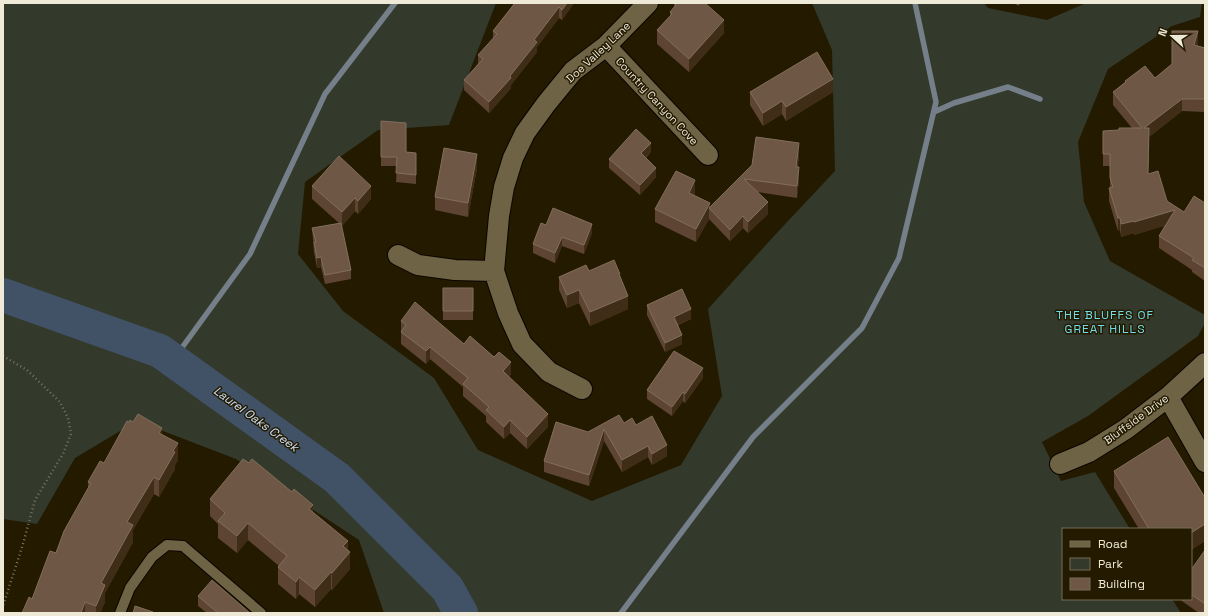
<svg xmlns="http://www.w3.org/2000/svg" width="1208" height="616" viewBox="0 0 1208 616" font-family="'Space Grotesk',sans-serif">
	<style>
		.green { fill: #33392b }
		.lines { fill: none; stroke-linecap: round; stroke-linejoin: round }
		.stream { stroke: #757f89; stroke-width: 5.5 }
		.river { stroke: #415267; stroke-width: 34 }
		.service-casing { stroke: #0c0500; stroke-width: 12 }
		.minor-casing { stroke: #0c0500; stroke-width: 22 }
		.path { stroke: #7c745e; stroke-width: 2.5; stroke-dasharray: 1 3; stroke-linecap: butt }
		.service { stroke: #6e6345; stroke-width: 10 }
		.minor { stroke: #6e6345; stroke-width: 20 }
		.wall { fill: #5e4533 }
		.shaded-wall { fill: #402d17 }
		.building { fill: #6e5745; stroke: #826e5c }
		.labels { text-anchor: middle; stroke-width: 3; stroke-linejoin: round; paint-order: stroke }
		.street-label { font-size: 11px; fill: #efe9d8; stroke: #231a00 }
		.neighbourhood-label { font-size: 12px; letter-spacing: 1px; fill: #72dcea; stroke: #231a00 }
		.water-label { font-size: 12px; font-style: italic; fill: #cce0fa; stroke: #231a00 }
	</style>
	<rect width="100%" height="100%" fill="#231a00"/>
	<!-- green -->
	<path class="green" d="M3 3H496L449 125 378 130 305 182 298 254 343 311 434 378 478 450 592 501 681 465 722 396 708 309 773 237 835 171 832 50 812 3H984L988 8 1047 20 1086 3H1202L1200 17 1172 26 1108 69 1078 142 1084 202 1110 261 1205 315V323L1198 336 1088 416 1042 442 1061 481 1095 472 1130 529H1063V599H1172L1181 613H384L359 540 236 459 137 421 75 458 37 524 3 519Z"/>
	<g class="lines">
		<!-- stream -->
		<path class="stream" d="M934 112 954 103 1008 87 1040 99
			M173 360 250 254 325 94 395 3
			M621 613 753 437 862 328 899 258 936 102 915 3"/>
		<!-- river -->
		<path class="river" d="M3 295 160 351 337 478 447 588 461 613"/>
		<defs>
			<path id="service" d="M120 613 130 588 152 557 167 545 183 546 261 613"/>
			<path id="minor" d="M606 46 708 155
				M398 255 418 265 455 270 494 271
				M582 389 549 372 522 344 508 313 494 271 499 216 504 187 513 158 525 133 546 104 573 71 606 46 648 3
				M1168 397 1205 462
				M1060 464 1089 452 1126 429 1168 397 1205 363"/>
		</defs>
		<!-- service casing -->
		<use href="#service" class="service-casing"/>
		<!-- minor casing -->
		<use href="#minor" class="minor-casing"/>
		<!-- path -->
		<path class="path" d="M3 356 27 370 60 402 68 418 71 434 63 454 35 500 23 544 3 606"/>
		<!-- service -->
		<use href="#service" class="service"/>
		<!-- minor -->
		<use href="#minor" class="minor"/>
	</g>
	<!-- wall -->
	<path class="wall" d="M513 3H574L562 20 559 18 537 47V52L511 85V88L489 113 464 90V80L478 64V55L493 39V31L513 5Z
		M674 3 724 33 689 72 657 44V30L670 17V12L674 8Z
		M1013 3H1020L1019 6Z
		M1198 44V46L1205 48V112L1182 111 1149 137 1148 174 1167 201 1184 212 1205 203V281L1192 272V270L1159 248V236L1165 225 1134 235V233L1121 237 1120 230 1118 231 1109 201V188H1110V166H1103V131L1119 130 1132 128 1113 105V92L1125 82V81L1155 78Z
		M750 92H833L786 121 782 114 763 126 750 105Z
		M381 121 406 152 416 153V184L396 182 397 166H381Z
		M651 152 646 158 656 177 640 195 609 168V159Z
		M799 154 798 167 799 178 797 198 757 192 768 214 748 233 743 228 730 241 709 219 696 242 655 222V209L695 194 694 196 710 207 752 165Z
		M477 168 468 217 435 210V197Z
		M312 186 371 199 358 214 355 211 342 226 341 225 351 270V279L325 284 321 267 317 268 314 252 312 228 340 224 312 199Z
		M546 225 592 233 584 254 562 246 555 263 533 253V244Z
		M589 271 620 279 628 309 590 326 579 303 567 308 559 290V277Z
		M443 288H473V320H443Z
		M647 305 691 319 678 325 682 344 665 352 647 315Z
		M401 321 464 344 511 374 509 377 548 427 527 449 510 433 504 439 486 422V416L463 396V387L430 359 426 364 401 344Z
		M703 378 685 403 683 401 672 416 647 399V390Z
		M133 422 162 434 178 460 175 465V469L159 497 154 494 133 530V542L105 593V602L100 613H22L32 599 88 488V482L104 463Z
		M624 423 636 425 667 456 652 465 648 457 622 472 604 441 589 486 544 472V461L588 432Z
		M1114 471 1205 496V541L1191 550V529H1139L1114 488Z
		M210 499 313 512 348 550 350 569 332 590 331 589 315 607 299 594 296 599 278 584V567L279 566 248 540 237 553 218 538V524L210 516Z
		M1205 550V613H1199L1179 599H1191V570Z
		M198 596 250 613H207L198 606Z"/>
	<!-- shaded-wall -->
	<path class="shaded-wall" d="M567 3H574L562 20V10Z
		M559 7V18L537 47V52L511 85V88L489 113V102L510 76 534 40Z
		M724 20V33L689 72V59Z
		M1198 31V44L1194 58V45Z
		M833 79V92L786 121V107Z
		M1182 99V111L1149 137 1144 128Z
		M782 101V114L763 126V113Z
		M651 143V152L641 162V153Z
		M799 143V154L796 178V167Z
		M477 154V168L468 217V203Z
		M799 167V178L797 198V186Z
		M656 168V177L640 195V185Z
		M695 180V194L689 207V193Z
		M371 186V199L358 214V201Z
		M355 198V211L342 226V212Z
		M768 202V214L748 233V222Z
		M710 203V209L709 208V219L696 242V229Z
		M1175 210V223L1134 235V222Z
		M743 216V228L730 241V230Z
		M1118 218H1120V230L1118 231Z
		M1134 221V233L1121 237V224Z
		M592 224V233L584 254V245Z
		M562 237V246L555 263V253Z
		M321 257V267L317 268V258Z
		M579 290V303L567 308V295Z
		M628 296V309L590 326V312Z
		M691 309V319L674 326V317Z
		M682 335V344L665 352V343Z
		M430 347V359L426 364V351Z
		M511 362V374L503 383V371Z
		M703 368V378L685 403V394Z
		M683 392V401L672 416V407Z
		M548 414V427L527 449V437Z
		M510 420V433L504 439V427Z
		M162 428V445L159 433Z
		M604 429V441L589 486V475Z
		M178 443V460L175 465V469L159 497V480L173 451Z
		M667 445V456L652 465V454Z
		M648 446V457L622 472V460Z
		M154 477V494L133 530V542L105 593V602L100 613H96V606L101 583 127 522Z
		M313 505V522L309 509Z
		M248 523V540L237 553V536Z
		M1205 524V541L1191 550V533Z
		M348 541V555L350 552V569L332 590V573L343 546Z
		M331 572V589L315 607V590Z
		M299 577V594L296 599V582Z
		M85 602V613H81Z"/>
	<!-- building -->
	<path class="building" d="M515 3H567L562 10 559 7 534 40 537 42 510 76 511 78 489 102 464 80 483 59 478 55 497 34 493 31Z
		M674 3H705L724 20 689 59 657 30 672 14 670 12 676 5Z
		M1172 31H1198L1194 45 1205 48V99H1182L1144 128H1149L1148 174 1158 171 1167 201 1184 212 1194 196 1205 203V268L1192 260 1194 258 1159 236 1175 210 1134 222V221L1121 224 1120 218H1118L1109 188 1113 187 1110 178V154H1103V131L1119 130V128H1142L1113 92 1126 82 1125 81 1145 66 1155 78 1172 64Z
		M817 52 833 79 786 107 782 101 763 113 750 92Z
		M381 121 406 123V152L416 153V175L396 173 397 157H381Z
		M636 129 651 143 641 153 656 168 640 185 609 159Z
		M756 137 799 143 796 167H799L797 186 744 179 768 202 748 222 743 216 730 230 709 208 752 165Z
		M444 148 477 154 468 203 435 197Z
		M339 156 371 186 358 201 355 198 342 212 312 186Z
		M676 171 695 180 689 193 710 203 696 229 655 209Z
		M553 208 592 224 584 245 562 237 555 253 533 244 541 223 546 225Z
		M341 223 351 270 325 275 321 257 317 258 314 242H316L312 228Z
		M614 260 620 274H619L628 296 590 312 579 290 567 295 559 277 586 265 589 271Z
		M443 288H473V311H443Z
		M682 289 691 309 674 317 682 335 665 343 647 305Z
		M415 302 464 344 470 336 494 357 499 352 511 362 503 371 548 414 527 437 510 420 504 427 486 410 489 407 463 384 468 378 430 347 426 351 401 332 406 325 401 321Z
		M674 351 703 368 685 394 683 392 672 407 647 390Z
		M138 414 162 428 159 433 178 443 173 451 175 452 159 480 154 477 127 522 133 525 101 583 105 585 96 606 85 602 81 613H22L29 597 32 599 50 551 56 553 64 531 91 483 88 482 100 461 104 463 127 421 129 422 130 420 133 422Z
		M619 415 624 423 632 418 636 425 652 416 667 445 652 454 648 446 622 460 604 429 589 475 544 461 556 422 588 432Z
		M1168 437 1204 496H1205V524L1191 533V529H1149L1114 471Z
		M243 459 249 463 252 459 292 492 294 489 313 505 309 509 348 541 343 546 350 552 332 573 331 572 315 590 299 577 296 582 278 567 287 556 248 523 237 536 218 521 225 513 210 499Z
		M1205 550V604L1191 594V570Z
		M212 580 250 613H218L198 596Z
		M135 606 153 612V613H133Z"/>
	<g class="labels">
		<!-- street labels -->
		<g class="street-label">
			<text transform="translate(598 52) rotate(-43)" y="4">Doe Valley Lane</text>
			<text transform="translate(657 101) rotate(47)" y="4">Country Canyon Cove</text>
			<text transform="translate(1136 419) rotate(-36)" y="4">Bluffside Drive</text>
		</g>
		<!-- neighbourhood labels -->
		<g class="neighbourhood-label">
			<text x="1105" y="319">THE BLUFFS OF<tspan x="1105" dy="14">GREAT HILLS</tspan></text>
		</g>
		<!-- water labels -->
		<g class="water-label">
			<text transform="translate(256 419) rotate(36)" y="4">Laurel Oaks Creek</text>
		</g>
	</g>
	<!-- border -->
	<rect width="1208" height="616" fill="none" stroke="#efe9d8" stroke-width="8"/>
	<!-- legend -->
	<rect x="1062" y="528" width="130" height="72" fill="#231a00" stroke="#756d56"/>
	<rect x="1070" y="541" width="20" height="6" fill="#6e6345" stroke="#756d56"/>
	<text x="1098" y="548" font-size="12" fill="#efe9d8">Road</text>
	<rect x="1070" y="558" width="20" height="12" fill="#33392b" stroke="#756d56"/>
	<text x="1098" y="568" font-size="12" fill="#efe9d8">Park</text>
	<rect x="1070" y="578" width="20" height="12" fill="#6e5745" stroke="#756d56"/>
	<text x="1098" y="588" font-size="12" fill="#efe9d8">Building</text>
	<!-- north arrow -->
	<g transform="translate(1172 36) rotate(291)" stroke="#231a00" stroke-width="3" paint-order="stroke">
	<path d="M0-3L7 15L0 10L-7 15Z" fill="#efe9d8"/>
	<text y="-6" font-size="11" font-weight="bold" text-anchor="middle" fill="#efe9d8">N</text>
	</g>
</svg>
